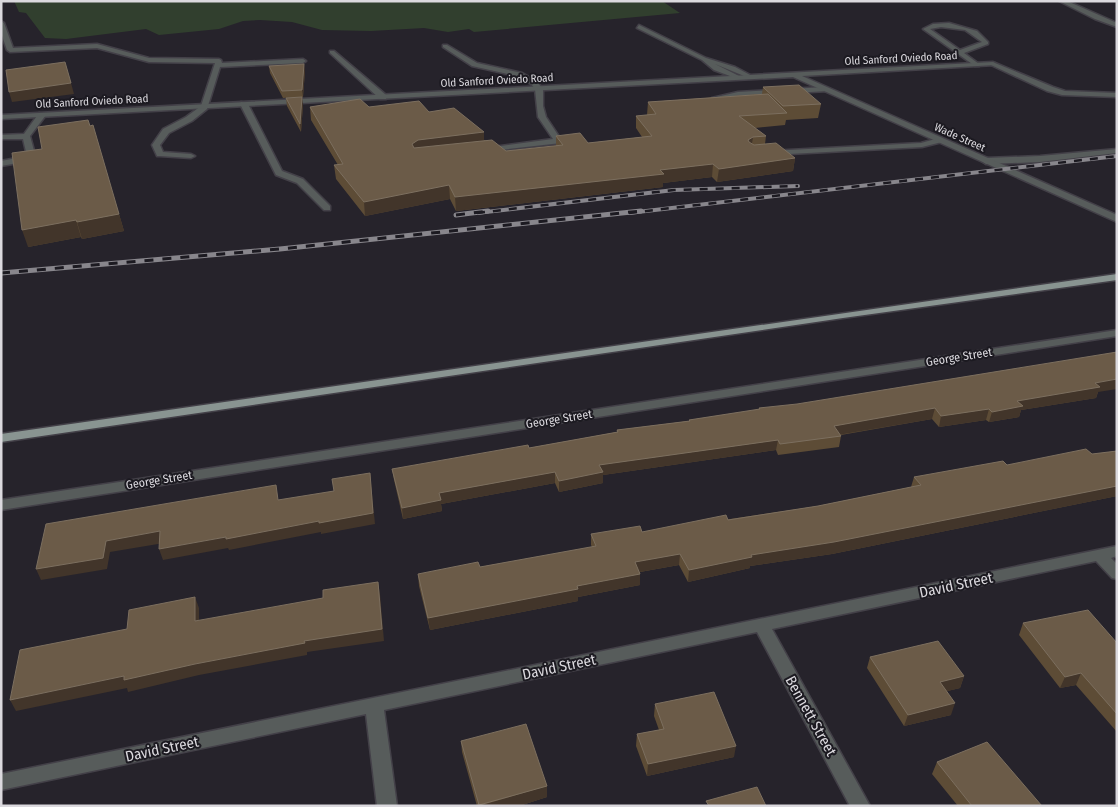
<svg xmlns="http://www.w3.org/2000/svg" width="1118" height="807" viewBox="0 0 1118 807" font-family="'Fira Sans Condensed',sans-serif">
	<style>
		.green { fill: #313f2e }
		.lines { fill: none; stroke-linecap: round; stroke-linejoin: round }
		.lane-casing { stroke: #434048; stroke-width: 3 }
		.street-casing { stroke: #434048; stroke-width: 3 }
		.primary-casing { stroke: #434048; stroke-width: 3 }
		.lane { fill: #575c5b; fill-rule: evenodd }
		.street { fill: #575c5b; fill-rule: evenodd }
		.primary { fill: #899491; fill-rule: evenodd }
		.rail-far1-casing { stroke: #88868c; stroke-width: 4 }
		.rail-casing { stroke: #88868c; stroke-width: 5 }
		.rail-far1 { stroke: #1c1a21; stroke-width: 2.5; stroke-dasharray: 8; stroke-linecap: butt }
		.rail { stroke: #1c1a21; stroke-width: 3; stroke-dasharray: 9; stroke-linecap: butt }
		.wall { fill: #5d4c36 }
		.shaded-wall { fill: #42352a }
		.building { fill: #6b5b48; stroke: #7c6f5f }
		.labels { text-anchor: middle; stroke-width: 4; stroke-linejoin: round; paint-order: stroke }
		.far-street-label { font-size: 11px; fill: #dbd9de; stroke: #1c1a21 }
		.street-label { font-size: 12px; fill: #dbd9de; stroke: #1c1a21 }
		.near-street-label { font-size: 15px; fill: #dbd9de; stroke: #1c1a21 }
	</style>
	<rect width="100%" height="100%" fill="#26232b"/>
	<!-- green -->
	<path class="green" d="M14 1H662L680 13 474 32 469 29 448 32 424 28 371 31 322 30 292 22 260 20 243 21 219 29 159 35 146 29 66 39 45 38 26 13 19 12Z"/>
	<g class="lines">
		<defs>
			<path id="lane" d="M1059 1H1067L1117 23V27L1095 19Z
				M1 21 4 23 13 48 97 44 149 58 219 59 221 60 222 63 303 59 306 61 303 63 220 67 207 109 192 121 169 133 160 145 163 152 191 154 195 156 191 158 160 156H157L152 145 163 129 186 117 201 106 215 63 149 62 97 48 10 52 7 50 1 33Z
				M949 23 977 31 988 42V44L964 53 979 64V66H975L923 29 933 24ZM941 27 965 30 982 42 960 50 930 29Z
				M639 25 706 58 735 67 754 77 749 78 715 64 743 78 738 79 714 70 702 60 637 28Z
				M443 45H447L477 63 522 73 536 81 543 89V106L546 117 562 141 561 143 483 152 482 150 486 148 553 139 538 117 535 89 531 84 517 76 472 66 443 47Z
				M330 51H334L386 95V99H380L330 53Z
				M991 63H995L1053 87 1065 91 1117 93V97L1062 95 1047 91 991 65Z
				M825 87 829 89 828 91 738 96 716 100 712 98 738 92Z
				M241 102 248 104 282 171 303 179 330 206V210H324L297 183 276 175 240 104Z
				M39 113 46 115 30 136 36 158 35 160 1 166V161L27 156 23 139H1V135L24 134Z
				M939 138H942V142L922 147 770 155 766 153 770 151 921 143Z
				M1117 149V153L1040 162 986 164 982 161 986 158 1040 156Z"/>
			<path id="street" d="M993 62 995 63V65L802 76 1117 215V222L793 77 1 119V115Z
				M1117 330V336L1 510V500Z
				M1117 546V556L1111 558 1117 564V579L1112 578 1096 561 772 629 870 806H850L757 632 384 710 397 806H377L366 714 1 790V774Z"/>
			<path id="primary" d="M1117 274V280L843 318 1 442V434Z"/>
		</defs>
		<!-- lane casing -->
		<use href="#lane" class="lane-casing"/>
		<!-- street casing -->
		<use href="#street" class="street-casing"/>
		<!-- primary casing -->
		<use href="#primary" class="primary-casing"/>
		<!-- lane -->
		<use href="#lane" class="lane"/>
		<!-- street -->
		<use href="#street" class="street"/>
		<!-- primary -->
		<use href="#primary" class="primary"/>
		<defs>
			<path id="rail-far1" d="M477 213 674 190 798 186
				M629 213 1117 156"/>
			<path id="rail" d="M456 215 488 211
				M1 273 280 249 641 211"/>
		</defs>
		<!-- rail-far1 casing -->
		<use href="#rail-far1" class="rail-far1-casing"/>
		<!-- rail casing -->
		<use href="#rail" class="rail-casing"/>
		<!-- rail-far1 -->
		<use href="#rail-far1" class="rail-far1"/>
		<!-- rail -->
		<use href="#rail" class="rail"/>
	</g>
	<!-- wall -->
	<path class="wall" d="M269 66 305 71 303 97 283 98 270 73Z
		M763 87 821 104 818 118 786 120 785 125 755 128 766 136 765 144 795 158 793 171 717 182 712 177 663 183V187L456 211 450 199 365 216 336 179 334 165H338L311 120 310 107H369L429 112 506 151 556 146V136L588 143 642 137 636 128V116L647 115 648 102 762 94Z
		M286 98 303 105 301 132 287 106Z
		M90 126 119 214 124 231 82 239 81 237 28 247 42 149Z
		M1098 392 1096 398 1021 410 1019 417 989 422 986 420 939 427 932 419 841 435V436L839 447 778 455 776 450 603 475V483L559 492 555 483 441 504 442 511 403 519 394 480 392 469 529 448 617 432V430L689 421V420L758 410 759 408Z
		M1117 451V496L832 554 750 566V568L688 582 679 565 640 572V585L578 597V601L430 630 419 586 418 574 480 567 592 547 591 545V534L642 532 818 506 911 487 914 477Z
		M1023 623 1117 643V732L1076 685 1060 688 1019 635Z
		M870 657 964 676 960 688 947 691 951 715 904 726 867 668Z
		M655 704 734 757 647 776 636 746 637 734 659 730 654 716Z
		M461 741 547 786V797L519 806H477L462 752Z
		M937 762 1042 806H958L932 774Z"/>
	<!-- shaded-wall -->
	<path class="shaded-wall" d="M304 64 305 71 303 97 302 90Z
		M71 83 74 94 12 102 9 92Z
		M302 97 303 105 301 132 300 124Z
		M484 132V145L413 158 412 144 418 140Z
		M753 137 751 150 748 140Z
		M795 158 793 171 717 182 719 169Z
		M713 164 712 177 663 183V187L456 211 455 197 660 170Z
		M449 185 450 199 365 216 364 202Z
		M119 214 124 231 82 239 77 222Z
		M76 220 81 237 28 247 22 230Z
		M1117 379V389L1098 392 1096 398 1021 410 1019 417 989 422 992 412 1017 401 1095 383Z
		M935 408 932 419 832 436 834 426Z
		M989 409 986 420 939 427 941 416Z
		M778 440 776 450 603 475V483L559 492V481L599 465Z
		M555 472V483L441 504 442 511 403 519 402 508 439 493Z
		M370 473 375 524 321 534V532L229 550 228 548 163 560 159 549 319 521Z
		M1117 486V496L832 554 750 566V568L688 582 689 570 751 555Z
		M160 531 164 543 110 552 107 569 41 580 36 569 106 541Z
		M680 554 679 565 634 573 635 562Z
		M640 574V585L578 597V601L430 630 428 618 577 586Z
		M378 582 380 594 384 641 307 652V655L199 675 128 692 127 688 16 711 10 700 124 676 195 664 304 641Z
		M195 597 199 608V633L195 621Z
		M1081 673 1076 685 1060 688 1065 677Z
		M964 676 960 688 936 694 940 682Z
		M955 703 951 715 904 726 908 715Z
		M736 746 734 757 647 776 648 764Z
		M547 786V797L519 806H479Z"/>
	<!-- building -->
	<path class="building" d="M65 62 71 83 9 92 6 70Z
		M304 64 302 90 282 91 269 66Z
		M799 85 821 104 783 106 763 87Z
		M768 94 787 113 739 116 766 136 753 137 748 140 749 142 754 145 776 143 795 158 719 169 713 164 660 170 664 174 455 197 449 185 364 202 334 165 343 164 310 107 360 99 369 107 419 101 429 112 454 108 484 132 418 140 412 144 414 148 492 140 506 151 563 145 556 136 580 133 588 143 652 136 636 116 656 114 648 102Z
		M302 97 300 124 286 98Z
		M88 120 90 126 93 125 119 214 77 222 76 220 22 230 12 153 42 149 38 127Z
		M1117 352V379L1095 383 1100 387 1017 401 1023 406 992 412 989 409 941 416 935 408 834 426 841 436 780 444 778 440 599 465 603 472 559 481 555 472 439 493 441 500 402 508 392 469 528 445 529 448 618 432 617 430 690 421 689 420 760 409 759 408 797 404Z
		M1086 449 1092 454 1117 451V486L834 542 751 555 752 557 689 570 680 554 635 562 640 574 577 586 578 589 428 618 418 574 478 562 480 567 596 546 591 534 640 526 642 532 726 515 728 520 818 506 921 485 914 477 1003 461 1007 465Z
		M370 473 373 513 319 523V521L226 539V537L159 549 160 531 106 541 103 558 36 569 46 524 276 485 278 500 334 491 332 479Z
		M378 582 382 629 304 641 305 643 195 664 124 680V676L10 700 20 650 127 629 129 610 195 597V621L323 598V590Z
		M1088 610 1117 643V714L1081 673 1065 677 1023 623Z
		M938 641 964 676 940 682 955 703 908 715 870 657Z
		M714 692 736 746 648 764 637 734 664 729 655 704Z
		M526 724 547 786 479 805 461 741Z
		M987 742 1042 806H972L937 762Z
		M757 787 766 806H709L706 801Z"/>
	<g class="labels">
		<!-- far-street labels -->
		<g class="far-street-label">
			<text transform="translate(901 58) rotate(-3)" y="4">Old Sanford Oviedo Road</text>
			<text transform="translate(497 80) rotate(-3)" y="4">Old Sanford Oviedo Road</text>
			<text transform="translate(92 101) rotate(-3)" y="4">Old Sanford Oviedo Road</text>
			<text transform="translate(960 137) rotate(24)" y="4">Wade Street</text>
		</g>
		<!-- street labels -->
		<g class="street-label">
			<text transform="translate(959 357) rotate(-9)" y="4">George Street</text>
			<text transform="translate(559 419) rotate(-9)" y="4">George Street</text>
			<text transform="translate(159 480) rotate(-9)" y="4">George Street</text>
		</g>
		<!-- near-street labels -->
		<g class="near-street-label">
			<text transform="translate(956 585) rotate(-12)" y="5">David Street</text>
			<text transform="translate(559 667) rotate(-12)" y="5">David Street</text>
			<text transform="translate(811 716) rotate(61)" y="5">Bennett Street</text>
			<text transform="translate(162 749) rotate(-12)" y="5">David Street</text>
		</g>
	</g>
	<!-- border -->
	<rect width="1118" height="807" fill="none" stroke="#dbd9de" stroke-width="5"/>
</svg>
